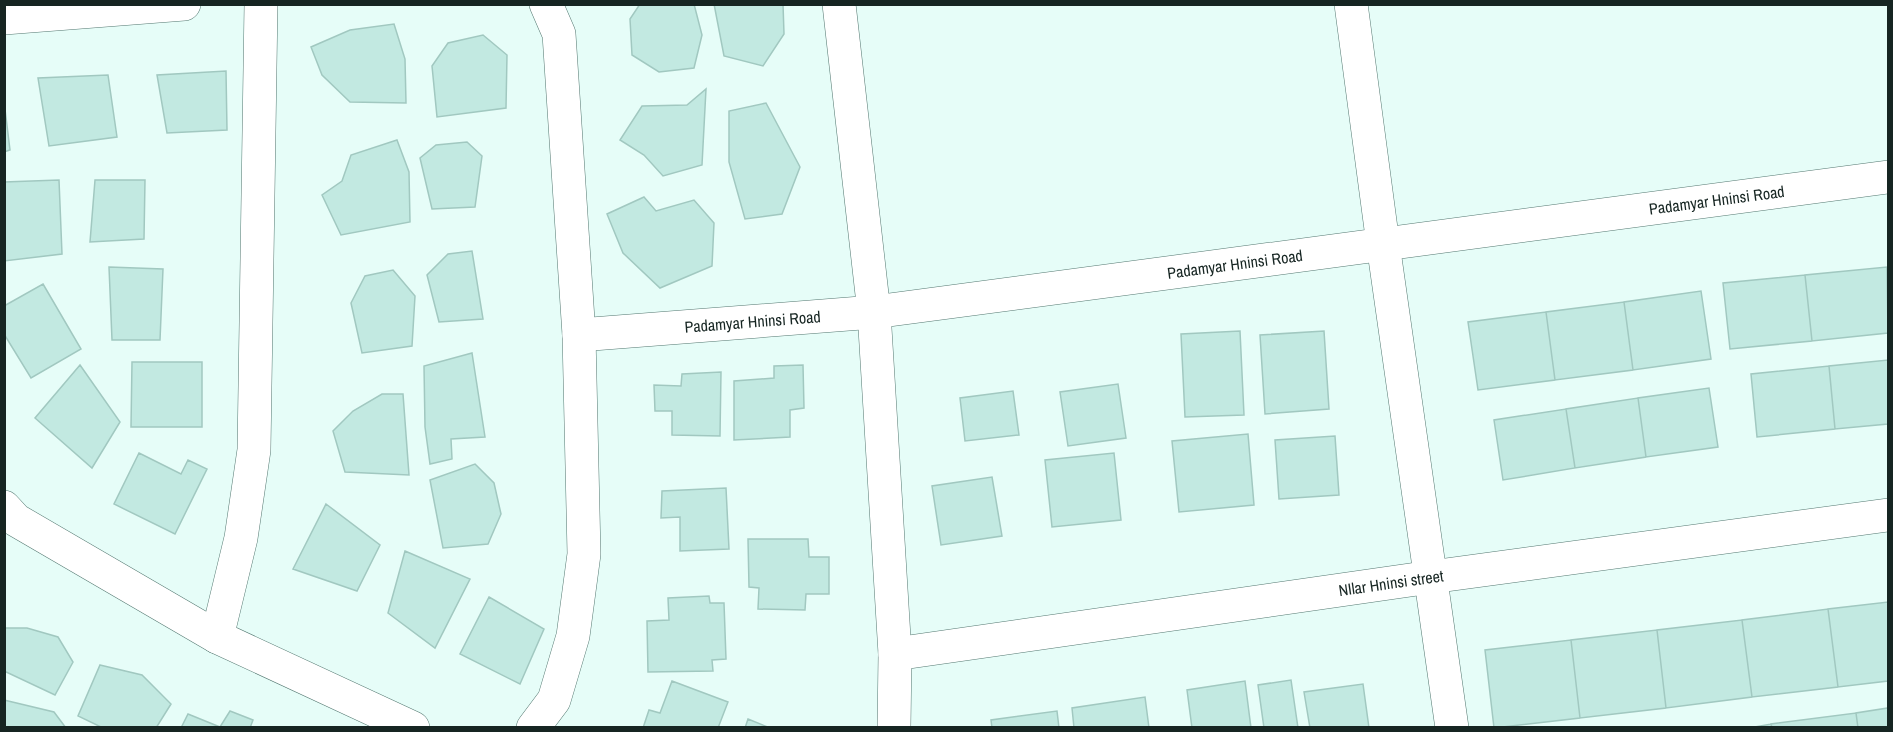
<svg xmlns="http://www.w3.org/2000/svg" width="1893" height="732" viewBox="0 0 1893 732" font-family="'Archivo Narrow',sans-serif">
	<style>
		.building { fill: #c2e9e1; stroke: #a1c8c0; stroke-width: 1.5 }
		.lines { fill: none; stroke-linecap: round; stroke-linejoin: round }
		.minor-casing { stroke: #547871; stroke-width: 34 }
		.tertiary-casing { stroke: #547871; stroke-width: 34 }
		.minor { stroke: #fff; stroke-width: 33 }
		.tertiary { stroke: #fff; stroke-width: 33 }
		.labels { text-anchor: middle; stroke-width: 5; stroke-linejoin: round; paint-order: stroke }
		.street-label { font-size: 16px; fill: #162522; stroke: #fff }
	</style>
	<rect width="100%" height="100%" fill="#e6fdf8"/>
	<!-- building -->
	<path class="building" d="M640 4H694L702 35 694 68 659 72 632 55 630 19Z
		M714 4H783L784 34 763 66 724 56Z
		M394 24 405 59 406 103 350 102 322 75 311 47 350 30Z
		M483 35 507 55 506 108 437 117 432 66 448 43Z
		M226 71 227 130 167 133 157 75Z
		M108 75 117 137 49 146 38 78Z
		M706 89 702 165 663 176 644 155 620 140 642 106 687 105Z
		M4 101 10 150 4 152Z
		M766 103 800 167 782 214 745 219 729 162V111Z
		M397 140 409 172 410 222 341 235 322 195 342 181 351 155Z
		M467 142 482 156 475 207 432 209 420 158 436 145Z
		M59 180 62 254 4 261V182Z
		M95 180H145L144 239 90 242Z
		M644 197 656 211 694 200 714 223 712 266 660 288 623 253 607 214Z
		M472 251 483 319 439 322 427 275 448 254Z
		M109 267 163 269 160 340H112Z
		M1887 267 1888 333 1812 341 1805 275Z
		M393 270 415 296 412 346 362 353 351 303 365 276Z
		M1805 275 1812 341 1730 349 1723 283Z
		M43 284 81 349 31 378 4 334V306Z
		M1701 291 1711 359 1633 370 1624 302Z
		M1624 302 1633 370 1555 380 1546 312Z
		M1546 312 1555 380 1478 390 1468 322Z
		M1240 331 1244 415 1185 417 1181 334Z
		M1324 331 1329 409 1265 414 1260 335Z
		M472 353 485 437 451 439 452 459 430 464 425 427 424 366Z
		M1888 360V424L1835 429 1829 366Z
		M132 362H202V427H131Z
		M80 365 120 422 92 468 35 418Z
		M803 365 804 408 790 410V437L734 440V381L774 378V366Z
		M1829 366 1835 429 1757 437 1751 374Z
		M721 372 720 436 672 435V411H655L654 385 681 386 682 374Z
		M1118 384 1126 438 1068 446 1060 392Z
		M1709 388 1718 447 1646 457 1638 398Z
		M1013 391 1019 435 965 441 960 398Z
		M382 394H403L409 475 345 472 333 431 353 411Z
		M1638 398 1646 457 1575 468 1566 409Z
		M1566 409 1575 468 1503 480 1494 420Z
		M1248 434 1254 505 1179 512 1172 441Z
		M1335 436 1339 495 1279 499 1275 440Z
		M139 453 181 474 188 460 207 469 175 534 114 504Z
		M1114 453 1121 520 1052 527 1045 460Z
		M475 464 494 483 501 514 488 544 443 548 430 480Z
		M992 477 1002 536 941 545 932 486Z
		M726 488 729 549 680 551V517L661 518 662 491Z
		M326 504 380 545 357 591 293 569Z
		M748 539H808L809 557H829V594H806L805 610 758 609 759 588 749 587Z
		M405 551 470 579 435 648 388 613Z
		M709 596 710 603H724L726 659 712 660 713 671 648 672 647 621 669 620 668 598Z
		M489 597 544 629 520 684 460 654Z
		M1888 602V681L1838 687 1828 609Z
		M1828 609 1838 687 1752 697 1742 620Z
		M1742 620 1752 697 1666 708 1657 630Z
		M4 628H27L58 637 73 662 55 695 4 671Z
		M1657 630 1666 708 1580 718 1571 640Z
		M1571 640 1580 718 1494 728 1485 650Z
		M100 665 142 675 171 704 156 728H103L78 716Z
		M1291 680 1298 728H1264L1258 685Z
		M672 681 728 702 718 728H643L649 710 660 713Z
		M1245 681 1251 728H1192L1187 690Z
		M1363 684 1369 728H1310L1304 692Z
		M1145 697 1149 728H1074L1072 708Z
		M4 700 54 712 66 728H4Z
		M1888 708V728H1858L1856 713Z
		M230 711 253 720 250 728H181L188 714 220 727Z
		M1057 711 1059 728H992L991 720Z
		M1856 713 1858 728H1772L1771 724Z
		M748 719 770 728H745Z
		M1771 724 1772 728H1749Z"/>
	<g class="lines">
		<defs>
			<g id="minor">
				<path d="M839 4 874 312 895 654 894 728"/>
				<path d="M1351 4 1383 244 1452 728"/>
				<path d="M4 18 184 4"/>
				<path d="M4 507 16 520 217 637 413 728"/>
				<path d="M217 637 241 538 254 450 261 4"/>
				<path id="s1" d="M895 654 1431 577 1888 515"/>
				<path d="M533 728 554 700 573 636 584 554 579 335 559 34 546 4"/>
			</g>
			<g id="tertiary">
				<path id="s2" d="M579 335 874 312 1888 177"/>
			</g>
		</defs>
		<!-- minor casing -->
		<use href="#minor" class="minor-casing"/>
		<!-- tertiary casing -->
		<use href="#tertiary" class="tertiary-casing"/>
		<!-- minor -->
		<use href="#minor" class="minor"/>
		<!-- tertiary -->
		<use href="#tertiary" class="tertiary"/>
	</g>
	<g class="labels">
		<!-- street labels -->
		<g class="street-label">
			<text dy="6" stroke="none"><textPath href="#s2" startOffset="1146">Padamyar Hninsi Road</textPath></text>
			<text dy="6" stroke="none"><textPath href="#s2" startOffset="660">Padamyar Hninsi Road</textPath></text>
			<text dy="6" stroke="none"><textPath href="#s2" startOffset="174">Padamyar Hninsi Road</textPath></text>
			<text dy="6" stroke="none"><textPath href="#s1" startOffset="501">NIlar Hninsi street</textPath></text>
		</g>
	</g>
	<!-- border -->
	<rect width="1893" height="732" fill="none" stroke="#162522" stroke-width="12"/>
</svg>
